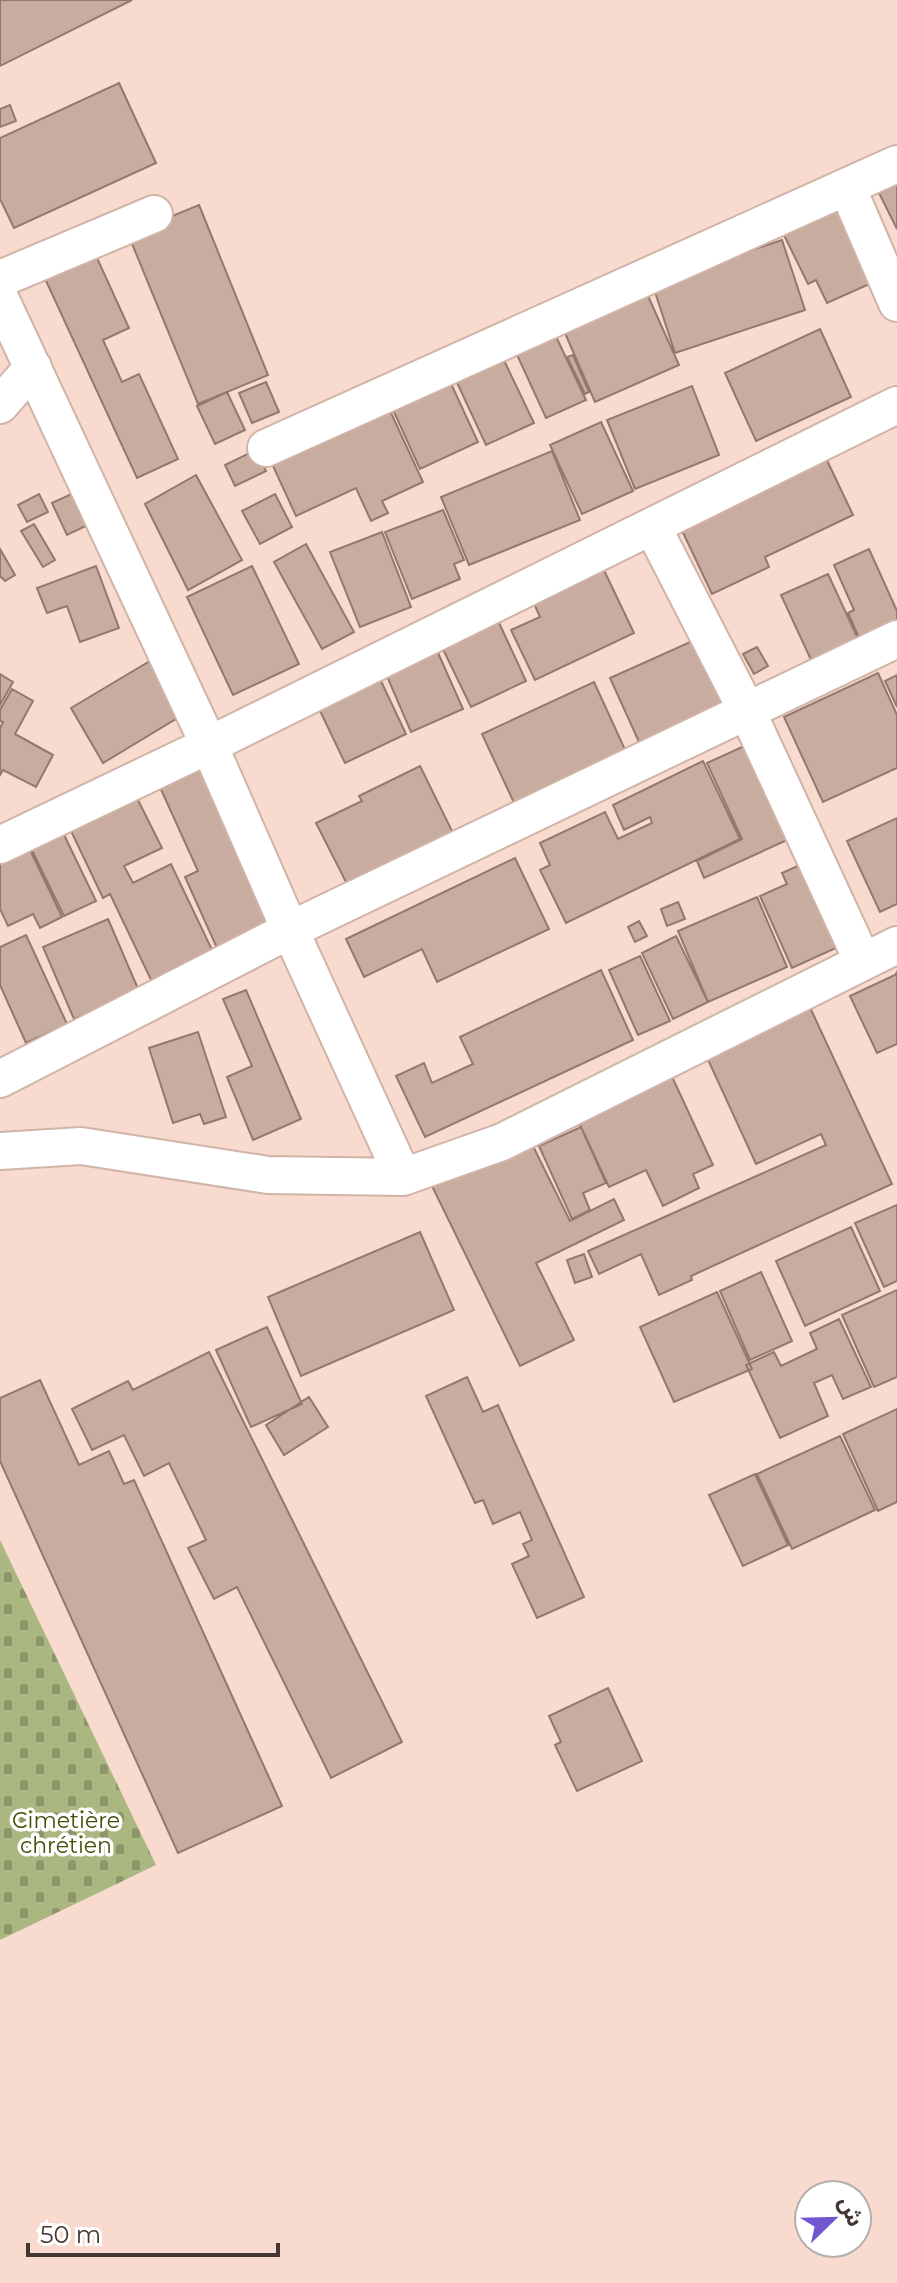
<svg xmlns="http://www.w3.org/2000/svg" width="897" height="2283" viewBox="0 0 897 2283" font-family="Montserrat,'Noto Sans Arabic',sans-serif">
	<style>
		.cemetery { fill: url(#cemetery-stones) }
		.building { fill: #c8aca0; stroke: #92786d; stroke-width: 2 }
		.lines { fill: none; stroke-linecap: round; stroke-linejoin: round }
		.minor-casing { stroke: #d0b4a8; stroke-width: 40 }
		.minor { stroke: #fff; stroke-width: 36 }
		.labels { text-anchor: middle; stroke-width: 7; stroke-linejoin: round; paint-order: stroke }
		.park-label { font-size: 22px; fill: #444e05; stroke: #fff }
	</style>
	<defs>
		<pattern id="cemetery-stones" width="16" height="16" patternUnits="userSpaceOnUse" patternTransform="scale(2)"><rect width="16" height="16" fill="#abb781"/><path d="M2 7V4a2 2 0 0 1 4 0v3zM10 15v-3a2 2 0 0 1 4 0v3z" fill="#8d966a"/></pattern>
	</defs>
	<rect width="100%" height="100%" fill="#f8dbce"/>
	<!-- cemetery -->
	<path class="cemetery" d="M0 1540 156 1865 0 1940Z"/>
	<!-- building -->
	<path class="building" d="M0 0H132L0 66Z
		M119 83 156 163 14 228 0 199V138Z
		M10 105 16 121 0 127V109Z
		M897 184V229L879 193Z
		M199 205 268 375 198 404 128 234Z
		M839 206 874 282 827 303 816 280 808 284 783 233Z
		M782 240 805 310 675 353 652 283Z
		M92 247 129 328 103 340 122 382 139 374 178 459 137 478 41 270Z
		M644 287 679 365 595 402 561 324Z
		M552 328 586 400 546 418 513 346Z
		M820 329 851 397 756 441 725 373Z
		M500 352 534 423 486 445 453 374Z
		M573 355 589 392 585 394 567 357Z
		M447 375 478 442 420 469 389 401Z
		M266 382 279 412 252 423 239 393Z
		M692 386 719 455 635 489 607 420Z
		M227 392 245 430 215 444 197 406Z
		M385 400 423 482 382 501 388 513 371 521 356 488 296 516 268 455Z
		M601 422 633 491 582 514 550 445Z
		M256 450 266 471 235 486 225 465Z
		M552 451 580 520 469 565 441 497Z
		M824 454 853 515 765 557 769 567 712 594 678 522Z
		M196 475 242 560 188 590 145 504Z
		M80 490 94 522 67 535 52 503Z
		M39 494 48 512 27 522 18 505Z
		M275 494 292 527 260 544 242 511Z
		M443 510 464 560 454 564 460 579 412 599 385 532Z
		M34 524 55 560 43 567 21 531Z
		M382 532 411 607 360 627 330 552Z
		M306 544 354 632 322 649 274 562Z
		M0 549 15 575 5 581 0 576Z
		M869 549 897 611V620L859 638 848 613 854 610 834 565Z
		M96 566 119 628 80 642 67 606 47 613 37 588Z
		M252 566 299 664 233 695 187 597Z
		M602 566 634 633 535 680 511 630 540 617 532 599Z
		M828 574 859 641 812 662 781 595Z
		M494 612 526 681 471 707 438 639Z
		M708 634 736 697 639 742 610 678Z
		M431 637 463 709 411 732 380 660Z
		M757 647 768 666 754 674 743 654Z
		M155 658 199 705 103 763 71 708Z
		M372 662 406 734 345 763 310 690Z
		M878 673 897 715V768L823 802 784 717Z
		M0 674 13 682 0 705Z
		M897 675V707L885 681Z
		M594 682 627 754 515 805 482 734Z
		M12 689 33 701 15 734 53 755 36 787 3 770 0 775V728L3 722 0 721V710Z
		M205 737 290 915 217 948 185 877 198 871 149 763Z
		M755 741 798 835 704 878 697 861 742 839 707 763Z
		M703 761 740 839 566 923 540 870 550 865 540 843 605 812 618 839 652 823 650 817 624 830 613 805Z
		M420 766 453 833 348 886 316 823 362 801 359 796Z
		M127 778 162 848 124 866 133 883 171 864 214 954 153 984 110 894 103 898 61 810Z
		M54 814 96 901 64 916 22 830Z
		M897 818V904L880 912 847 841Z
		M23 835 62 917 40 928 33 914 8 926 0 909V846Z
		M515 858 549 929 437 982 422 949 364 977 346 939Z
		M811 860 849 942 792 968 760 896 787 884 782 873Z
		M757 897 787 967 708 1002 678 931Z
		M678 902 685 919 667 926 661 909Z
		M108 919 139 991 74 1019 43 947Z
		M639 921 647 936 635 942 628 927Z
		M26 935 67 1024 26 1043 0 985V947Z
		M676 936 708 1002 673 1019 642 953Z
		M640 956 670 1021 638 1035 609 970Z
		M601 970 633 1040 425 1137 396 1076 424 1063 432 1083 473 1064 460 1037Z
		M897 972V1044L877 1053 850 996 895 975Z
		M246 990 301 1119 253 1140 227 1077 252 1066 223 999Z
		M808 1003 892 1184 691 1276 692 1280 659 1295 641 1254 599 1274 588 1251 826 1145 821 1134 756 1164 704 1051Z
		M198 1032 226 1117 204 1124 200 1114 173 1123 149 1048Z
		M668 1068 713 1165 693 1174 699 1188 663 1206 646 1170 609 1187 574 1112Z
		M581 1127 606 1183 583 1193 590 1210 572 1219 539 1146Z
		M527 1134 570 1221 614 1199 624 1220 536 1263 574 1340 520 1366 430 1182Z
		M897 1205V1281L884 1287 855 1223Z
		M851 1227 880 1291 805 1326 776 1261Z
		M420 1232 454 1310 301 1376 268 1297Z
		M584 1254 592 1277 575 1283 567 1260Z
		M761 1272 792 1341 750 1360 720 1291Z
		M897 1290V1377L874 1387 842 1315Z
		M717 1292 752 1369 674 1402 640 1327Z
		M839 1319 871 1387 843 1399 832 1375 814 1383 828 1416 780 1438 746 1365 774 1352 781 1366 817 1349 810 1333Z
		M267 1327 302 1404 251 1427 216 1350Z
		M209 1352 402 1742 331 1778 237 1587 214 1599 188 1548 206 1540 169 1463 144 1476 124 1435 92 1450 72 1409 128 1381 133 1390Z
		M467 1377 483 1412 498 1405 584 1597 537 1618 512 1564 529 1556 523 1544 532 1540 520 1512 493 1524 483 1500 475 1503 426 1396Z
		M40 1380 79 1465 109 1451 124 1484 134 1480 282 1806 178 1853 0 1461V1398Z
		M309 1397 328 1427 284 1455 266 1425Z
		M897 1409V1502L878 1511 843 1434Z
		M840 1436 875 1510 792 1549 757 1474Z
		M755 1474 788 1545 743 1566 709 1495Z
		M608 1688 642 1761 577 1791 555 1745 561 1742 549 1716Z"/>
	<g class="lines">
		<defs>
			<path id="minor" d="M847 187 897 303
				M0 279 154 214
				M0 298 209 745 290 930 403 1177
				M0 405 33 367
				M266 448 897 164
				M652 526 747 711 863 962
				M0 845 209 745 897 405
				M0 1079 290 930 897 639
				M0 1151 81 1146 268 1175 403 1177 502 1142 897 945"/>
		</defs>
		<!-- minor casing -->
		<use href="#minor" class="minor-casing"/>
		<!-- minor -->
		<use href="#minor" class="minor"/>
	</g>
	<g class="labels">
		<!-- park labels -->
		<g class="park-label">
			<text x="66" y="1828">Cimetière<tspan x="66" dy="25">chrétien</tspan></text>
		</g>
	</g>
	<!-- north arrow -->
	<g transform="translate(833 2219) rotate(67)"><circle r="38" fill="#ffffff" stroke="#b4afad" stroke-width="2"/>
	<path d="M0-6L14 30L0 20L-14 30Z" fill="#7257d1"/>
	<text y="-12" font-size="22" font-weight="bold" text-anchor="middle" fill="#433733">ش</text>
	</g>
	<!-- scale -->
	<path d="M28 2243v12h250v-12" fill="none" stroke="#433733" stroke-width="4"/>
	<text x="40" y="2243" font-size="24" fill="#433733" stroke="#ffffff" stroke-width="6" paint-order="stroke">50 m</text>
</svg>
